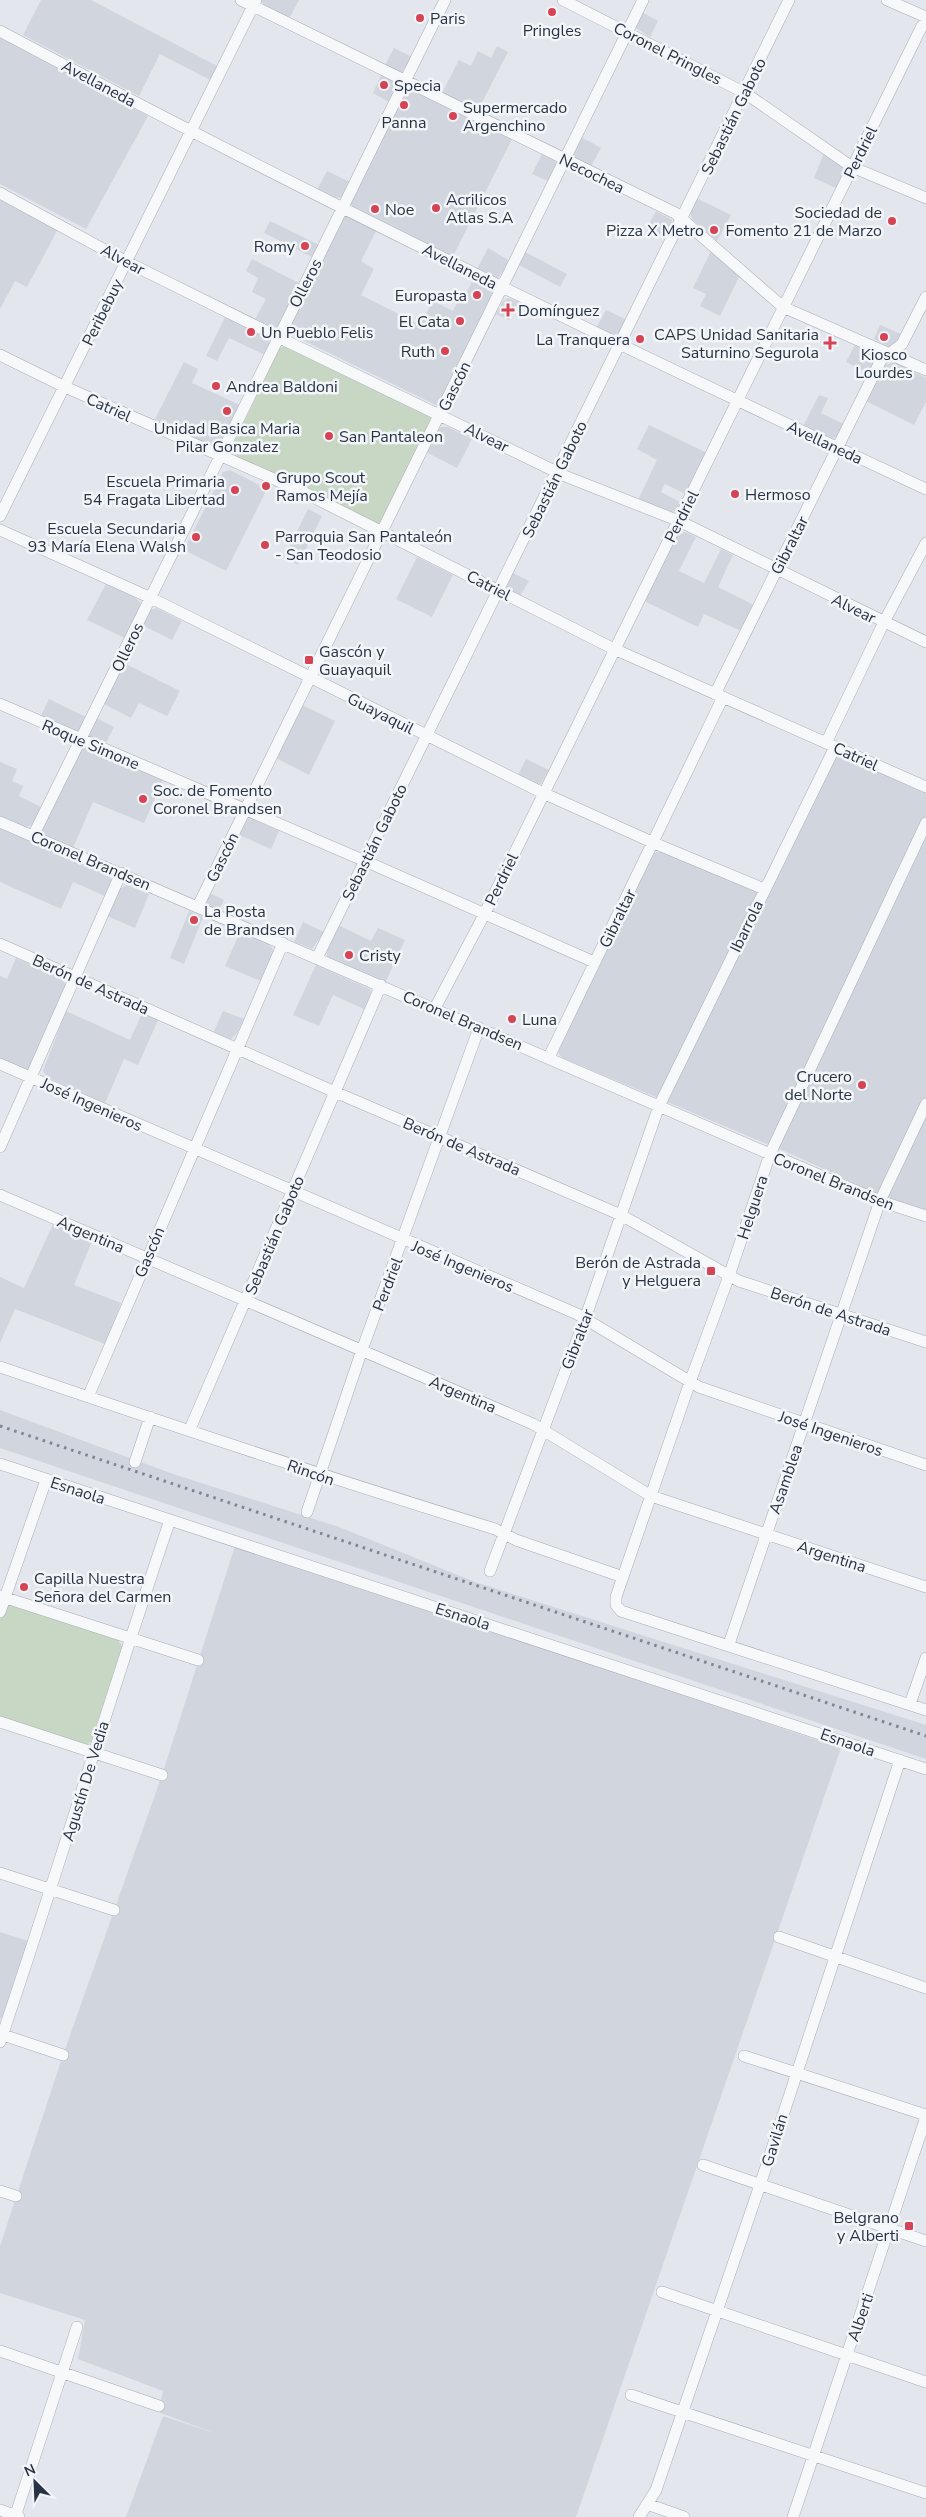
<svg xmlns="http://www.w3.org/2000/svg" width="926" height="2517" viewBox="0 0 926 2517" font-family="'Nunito Sans',sans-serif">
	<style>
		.built { fill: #d1d5de }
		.green { fill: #c8d6c4 }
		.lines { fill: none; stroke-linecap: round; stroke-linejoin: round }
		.minor-casing { stroke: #a8adb7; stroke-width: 12 }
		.minor { stroke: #f6f8fa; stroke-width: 11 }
		.rail { stroke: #7c8597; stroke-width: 3; stroke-dasharray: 2.5 5; stroke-linecap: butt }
		.poi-dot { fill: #d54455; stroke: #f3f6f9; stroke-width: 2 }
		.labels { text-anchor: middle; stroke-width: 5; stroke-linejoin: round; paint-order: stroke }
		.poi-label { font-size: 16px; fill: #2a3345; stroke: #f3f6f9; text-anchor: start }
		.street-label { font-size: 16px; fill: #2a3345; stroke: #f3f6f9 }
	</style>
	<rect width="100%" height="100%" fill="#e3e6ec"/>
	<!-- built -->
	<path class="built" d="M41 0H91L219 67 212 81 160 54 139 96 23 35Z
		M261 0H299L289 19 263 4Z
		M642 12 658 21 650 37 635 27Z
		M0 37 148 116 86 229 0 184Z
		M497 46 508 52 478 110 442 93 459 60 471 66 478 51 491 58Z
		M394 48 412 57 401 73 384 67Z
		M381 75 394 81 396 85 389 102 373 93Z
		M407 91H414L512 139 452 258 351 206 350 203Z
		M581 137 601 148 590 168 572 157Z
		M824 153 843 167 842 175 836 188 814 178Z
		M542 154 553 159 557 164 550 182 532 174Z
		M327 171 350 182 342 197 334 198 317 190Z
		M0 198 58 229 27 287 15 281 0 309Z
		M696 198 731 215 717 241 692 219 690 211Z
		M656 211 672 220 673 225 667 238 647 228Z
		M345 215 377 229 361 261 374 269 361 295 420 325 433 301 453 311 460 297 464 298 473 279 492 291 493 295 438 406 290 334 286 330Z
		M270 221 319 245 312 257 264 233Z
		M488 248 510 261 498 278 494 279 476 271Z
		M712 249 740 275 720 316 700 306 706 294 693 288Z
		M525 252 567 274 560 287 519 265Z
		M252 259 299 283 281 326 275 329 254 321 266 299 252 292 258 278 246 271Z
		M508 298 519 302 509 320 496 314 503 301Z
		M606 310 627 320 618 333 612 335 596 328Z
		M226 315 268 337 270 344 265 355 229 338 217 361 206 356Z
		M880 325 903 335 900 343 889 347 874 339Z
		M855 345 874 355 876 358 870 374 846 362Z
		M184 362 198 369 192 383 240 405 221 445 214 447 154 421Z
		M894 362 926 378V402L914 425 866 401 885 365Z
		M819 395 828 398 821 413 844 424 838 436 832 439 803 426Z
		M649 425 707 453 686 494 665 484 661 492 682 503 675 511 671 512 638 500 657 460 637 449Z
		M441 427H448L472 439 457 468 426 452 438 430Z
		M230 470 267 489 226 571 184 550 223 472Z
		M308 509 322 516 298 565 284 558Z
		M685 532 696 537 679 571 704 583 721 549 733 555 718 587 754 605 741 631 704 614 698 627 644 601 676 535Z
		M417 557 453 575 432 617 396 599Z
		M513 573 529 581 520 596 507 589 506 585Z
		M106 584 134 597 140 602 141 606 125 638 87 620Z
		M156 608 182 621 172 640 142 625 149 611Z
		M124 663 180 691 167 716 139 703 131 718 104 704Z
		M49 699 86 717 79 730 76 732 40 718Z
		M302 705 335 721 309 775 276 758Z
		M96 718 114 727 104 747 91 740 89 735Z
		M85 747 163 780 144 823 93 802 73 848 45 836 41 830 82 748Z
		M836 757H845L926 794V1212L890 1200 798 1157 563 1058 558 1053V1047L650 856 656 852H663L764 895Z
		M526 759 549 770 540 785 517 777Z
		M0 762 17 769 12 781 23 786 19 796 41 807 32 825 26 827 0 816Z
		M251 818 279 831 271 849 237 834 245 820Z
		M0 827 109 873 111 881 105 896 73 882 61 909 0 882Z
		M126 885 149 894 135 928 107 916 120 889Z
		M210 893 224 900 218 912 206 905Z
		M189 911 203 917 184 964 170 958Z
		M303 922 324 932 312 949 294 942Z
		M338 925 371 941 378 928 405 940 385 983 330 960 327 956V949Z
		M240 932 268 943 272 948 274 952 261 981 225 966Z
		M16 958 60 978 65 983V989L36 1063 28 1069H19L0 1061V976L7 979Z
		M316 965 370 989 372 996 366 1010 333 995 319 1026 293 1015Z
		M66 1011 130 1040 143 1011 159 1018 138 1065 124 1059 105 1103 47 1077 43 1071Z
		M223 1011 244 1019 237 1033 231 1039 213 1033Z
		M53 1224 92 1241 74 1285 121 1303 105 1344 15 1309 0 1343V1277L24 1288Z
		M0 1410 173 1474 339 1527 475 1582 926 1725V1759L0 1448Z
		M235 1546 841 1748 576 2517H126L163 2416 217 2434 158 2412 163 2391 78 2359 85 2320 0 2293V2246L63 2055 162 1775Z
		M0 1932 28 1941 3 2016 0 2019Z"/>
	<!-- green -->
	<path class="green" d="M286 345 429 416 431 419 380 524 375 525 233 454 231 449 280 348Z
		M9 1602 117 1638 122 1646 91 1742 86 1745 0 1716V1611Z"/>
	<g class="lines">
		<defs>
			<path id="minor" d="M241 0 675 213 783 307 926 370
				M563 0 745 93 852 167 926 198
				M887 0 926 17
				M0 31C304 193 614 344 926 489
				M0 193 127 262 278 337 565 476 679 521 926 642
				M0 355 65 387 301 491 614 649 926 787
				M0 516 256 0
				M0 530 151 598 543 793 654 843 764 889
				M715 694 881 360 902 344 926 297
				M0 704 365 861 594 962
				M826 743 884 622 926 543
				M0 822 770 1154 880 1201 926 1216
				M926 823 770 1154 729 1276 690 1382 616 1597V1605L621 1611 926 1710
				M33 836 445 0
				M198 906 643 0
				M0 944 335 1092 621 1215 739 1281 926 1342
				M317 958 789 0
				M435 1008 485 913 922 26 926 23
				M549 1057 723 697
				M0 1064 577 1314 699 1387 926 1465
				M0 1147 121 873
				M0 1195 533 1424 651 1496 926 1587
				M0 1367C164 1423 329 1478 495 1529L516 1540 623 1577
				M88 1397 283 943
				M190 1429 381 985
				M135 1462 150 1417
				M0 1464 926 1769
				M307 1512 362 1350 479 1028
				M490 1571 585 1319 659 1106 835 747
				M0 1596 198 1660
				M0 1612 46 1480
				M729 1644 880 1201 926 1104
				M910 1704 926 1658
				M0 1722 162 1775
				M0 1873 114 1910
				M779 1937 926 1988
				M0 2034 63 2055
				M0 2042C59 1869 111 1693 170 1520
				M744 2056 926 2115
				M703 2165 926 2241
				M0 2191 16 2196
				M662 2292 926 2382
				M0 2351 159 2406
				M631 2395 926 2493
				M647 2504 684 2517
				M0 2510 19 2517
				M15 2517 77 2327
				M639 2517 656 2490 760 2185 900 1760
				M793 2517 926 2117"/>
		</defs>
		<!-- minor casing -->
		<use href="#minor" class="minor-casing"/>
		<!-- minor -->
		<use href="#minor" class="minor"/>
		<!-- rail -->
		<path class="rail" d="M0 1426 926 1736"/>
	</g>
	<!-- markers -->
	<g class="poi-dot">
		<circle cx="552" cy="12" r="5"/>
		<circle cx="420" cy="18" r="5"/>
		<circle cx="384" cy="85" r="5"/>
		<circle cx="404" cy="105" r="5"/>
		<circle cx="453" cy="116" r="5"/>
		<circle cx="436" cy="208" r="5"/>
		<circle cx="375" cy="209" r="5"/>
		<circle cx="892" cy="221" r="5"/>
		<circle cx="714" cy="230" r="5"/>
		<circle cx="305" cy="246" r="5"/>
		<circle cx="477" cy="295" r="5"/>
		<path d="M505.5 302.5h5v5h5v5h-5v5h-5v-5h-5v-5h5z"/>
		<circle cx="460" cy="321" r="5"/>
		<circle cx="251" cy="332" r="5"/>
		<circle cx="884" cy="337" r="5"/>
		<circle cx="640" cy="339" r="5"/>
		<path d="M827.5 335.5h5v5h5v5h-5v5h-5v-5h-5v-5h5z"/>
		<circle cx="445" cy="351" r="5"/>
		<circle cx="216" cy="386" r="5"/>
		<circle cx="227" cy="411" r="5"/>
		<circle cx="329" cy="436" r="5"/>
		<circle cx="266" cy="486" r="5"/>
		<circle cx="235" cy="490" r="5"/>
		<circle cx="735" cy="494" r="5"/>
		<circle cx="196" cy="537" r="5"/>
		<circle cx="265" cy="545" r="5"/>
		<rect x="304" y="655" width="10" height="10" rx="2.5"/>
		<circle cx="143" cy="799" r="5"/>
		<circle cx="194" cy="920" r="5"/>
		<circle cx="349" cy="955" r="5"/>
		<circle cx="512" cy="1019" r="5"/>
		<circle cx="862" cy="1085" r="5"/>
		<rect x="706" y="1266" width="10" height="10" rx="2.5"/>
		<circle cx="24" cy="1587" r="5"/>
		<rect x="904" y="2221" width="10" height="10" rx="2.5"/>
	</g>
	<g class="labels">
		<!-- poi labels -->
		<g class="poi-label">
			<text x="430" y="24">Paris</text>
			<text x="552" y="36" text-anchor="middle">Pringles</text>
			<text x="394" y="91">Specia</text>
			<text x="463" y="113">Supermercado<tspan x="463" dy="18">Argenchino</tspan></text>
			<text x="404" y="128" text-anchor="middle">Panna</text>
			<text x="446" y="205">Acrilicos<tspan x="446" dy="18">Atlas S.A</tspan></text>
			<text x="385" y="215">Noe</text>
			<text x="882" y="218" text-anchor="end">Sociedad de<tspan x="882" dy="18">Fomento 21 de Marzo</tspan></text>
			<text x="704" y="236" text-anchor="end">Pizza X Metro</text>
			<text x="295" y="252" text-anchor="end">Romy</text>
			<text x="467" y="301" text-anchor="end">Europasta</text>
			<text x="518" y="316">Domínguez</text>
			<text x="450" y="327" text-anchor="end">El Cata</text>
			<text x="261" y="338">Un Pueblo Felis</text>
			<text x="819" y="340" text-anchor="end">CAPS Unidad Sanitaria<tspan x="819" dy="18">Saturnino Segurola</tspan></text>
			<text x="630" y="345" text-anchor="end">La Tranquera</text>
			<text x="435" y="357" text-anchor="end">Ruth</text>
			<text x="884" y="360" text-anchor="middle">Kiosco<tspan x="884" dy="18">Lourdes</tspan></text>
			<text x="226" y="392">Andrea Baldoni</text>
			<text x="227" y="434" text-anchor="middle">Unidad Basica Maria<tspan x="227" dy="18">Pilar Gonzalez</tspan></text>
			<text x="339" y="442">San Pantaleon</text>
			<text x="276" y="483">Grupo Scout<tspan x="276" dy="18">Ramos Mejía</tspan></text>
			<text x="225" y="487" text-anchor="end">Escuela Primaria<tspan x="225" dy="18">54 Fragata Libertad</tspan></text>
			<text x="745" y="500">Hermoso</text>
			<text x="186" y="534" text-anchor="end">Escuela Secundaria<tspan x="186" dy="18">93 María Elena Walsh</tspan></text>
			<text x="275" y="542">Parroquia San Pantaleón<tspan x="275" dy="18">- San Teodosio</tspan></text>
			<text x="319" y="657">Gascón y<tspan x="319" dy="18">Guayaquil</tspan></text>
			<text x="153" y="796">Soc. de Fomento<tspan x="153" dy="18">Coronel Brandsen</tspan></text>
			<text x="204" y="917">La Posta<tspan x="204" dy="18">de Brandsen</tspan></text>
			<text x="359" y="961">Cristy</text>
			<text x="522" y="1025">Luna</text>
			<text x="852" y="1082" text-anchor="end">Crucero<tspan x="852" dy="18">del Norte</tspan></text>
			<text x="701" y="1268" text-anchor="end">Berón de Astrada<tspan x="701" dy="18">y Helguera</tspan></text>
			<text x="34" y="1584">Capilla Nuestra<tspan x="34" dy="18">Señora del Carmen</tspan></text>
			<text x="899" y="2223" text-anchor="end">Belgrano<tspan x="899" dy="18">y Alberti</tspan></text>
		</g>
		<!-- street labels -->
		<g class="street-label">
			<text transform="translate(668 53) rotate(27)" y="6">Coronel Pringles</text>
			<text transform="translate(99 83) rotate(28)" y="6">Avellaneda</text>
			<text transform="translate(733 116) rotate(-64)" y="6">Sebastián Gaboto</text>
			<text transform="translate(860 152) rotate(-64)" y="6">Perdriel</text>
			<text transform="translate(592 173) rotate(26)" y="6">Necochea</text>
			<text transform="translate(123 259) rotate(28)" y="6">Alvear</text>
			<text transform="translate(460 266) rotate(27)" y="6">Avellaneda</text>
			<text transform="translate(305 283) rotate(-63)" y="6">Olleros</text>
			<text transform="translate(102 312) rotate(-64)" y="6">Peribebuy</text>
			<text transform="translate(454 386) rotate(-64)" y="6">Gascón</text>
			<text transform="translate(109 407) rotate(24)" y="6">Catriel</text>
			<text transform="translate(487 437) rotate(26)" y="6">Alvear</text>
			<text transform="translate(825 442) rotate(25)" y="6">Avellaneda</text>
			<text transform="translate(554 479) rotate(-64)" y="6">Sebastián Gaboto</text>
			<text transform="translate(681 516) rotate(-63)" y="6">Perdriel</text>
			<text transform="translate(789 545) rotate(-63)" y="6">Gibraltar</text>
			<text transform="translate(489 585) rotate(27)" y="6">Catriel</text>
			<text transform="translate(854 608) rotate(26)" y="6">Alvear</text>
			<text transform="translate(127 647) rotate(-64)" y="6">Olleros</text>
			<text transform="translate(381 713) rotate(27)" y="6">Guayaquil</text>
			<text transform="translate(91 744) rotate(23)" y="6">Roque Simone</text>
			<text transform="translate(856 756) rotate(24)" y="6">Catriel</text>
			<text transform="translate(374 842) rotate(-64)" y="6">Sebastián Gaboto</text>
			<text transform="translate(222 857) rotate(-64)" y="6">Gascón</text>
			<text transform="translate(91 860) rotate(23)" y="6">Coronel Brandsen</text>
			<text transform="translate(501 879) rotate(-64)" y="6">Perdriel</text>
			<text transform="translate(617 918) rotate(-64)" y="6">Gibraltar</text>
			<text transform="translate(746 926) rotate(-64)" y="6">Ibarrola</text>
			<text transform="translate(91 984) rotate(24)" y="6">Berón de Astrada</text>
			<text transform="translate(463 1020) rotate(23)" y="6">Coronel Brandsen</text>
			<text transform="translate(92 1104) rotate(24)" y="6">José Ingenieros</text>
			<text transform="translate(462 1146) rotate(23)" y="6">Berón de Astrada</text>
			<text transform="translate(834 1181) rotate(22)" y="6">Coronel Brandsen</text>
			<text transform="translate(752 1207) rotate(-72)" y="6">Helguera</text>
			<text transform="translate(91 1234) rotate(23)" y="6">Argentina</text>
			<text transform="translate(274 1235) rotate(-67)" y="6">Sebastián Gaboto</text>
			<text transform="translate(149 1252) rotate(-67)" y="6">Gascón</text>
			<text transform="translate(463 1266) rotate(23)" y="6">José Ingenieros</text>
			<text transform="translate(387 1284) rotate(-69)" y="6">Perdriel</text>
			<text transform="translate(831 1311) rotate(18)" y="6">Berón de Astrada</text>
			<text transform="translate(577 1339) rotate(-69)" y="6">Gibraltar</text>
			<text transform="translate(463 1394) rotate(23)" y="6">Argentina</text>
			<text transform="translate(831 1433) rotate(19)" y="6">José Ingenieros</text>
			<text transform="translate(311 1472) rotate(19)" y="6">Rincón</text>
			<text transform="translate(785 1479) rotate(-71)" y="6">Asamblea</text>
			<text transform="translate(78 1490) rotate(18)" y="6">Esnaola</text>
			<text transform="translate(832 1556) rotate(18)" y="6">Argentina</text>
			<text transform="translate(463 1616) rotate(18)" y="6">Esnaola</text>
			<text transform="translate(848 1742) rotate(19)" y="6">Esnaola</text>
			<text transform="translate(85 1781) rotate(-73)" y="6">Agustín De Vedia</text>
			<text transform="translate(774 2140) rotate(-73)" y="6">Gavilán</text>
			<text transform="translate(860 2317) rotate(-71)" y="6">Alberti</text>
		</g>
	</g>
	<!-- north arrow -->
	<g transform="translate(35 2482) rotate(336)" stroke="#f3f6f9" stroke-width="4" paint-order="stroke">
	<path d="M0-4L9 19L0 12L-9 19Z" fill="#2a3345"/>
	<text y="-8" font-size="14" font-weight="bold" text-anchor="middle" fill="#2a3345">N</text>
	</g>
</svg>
